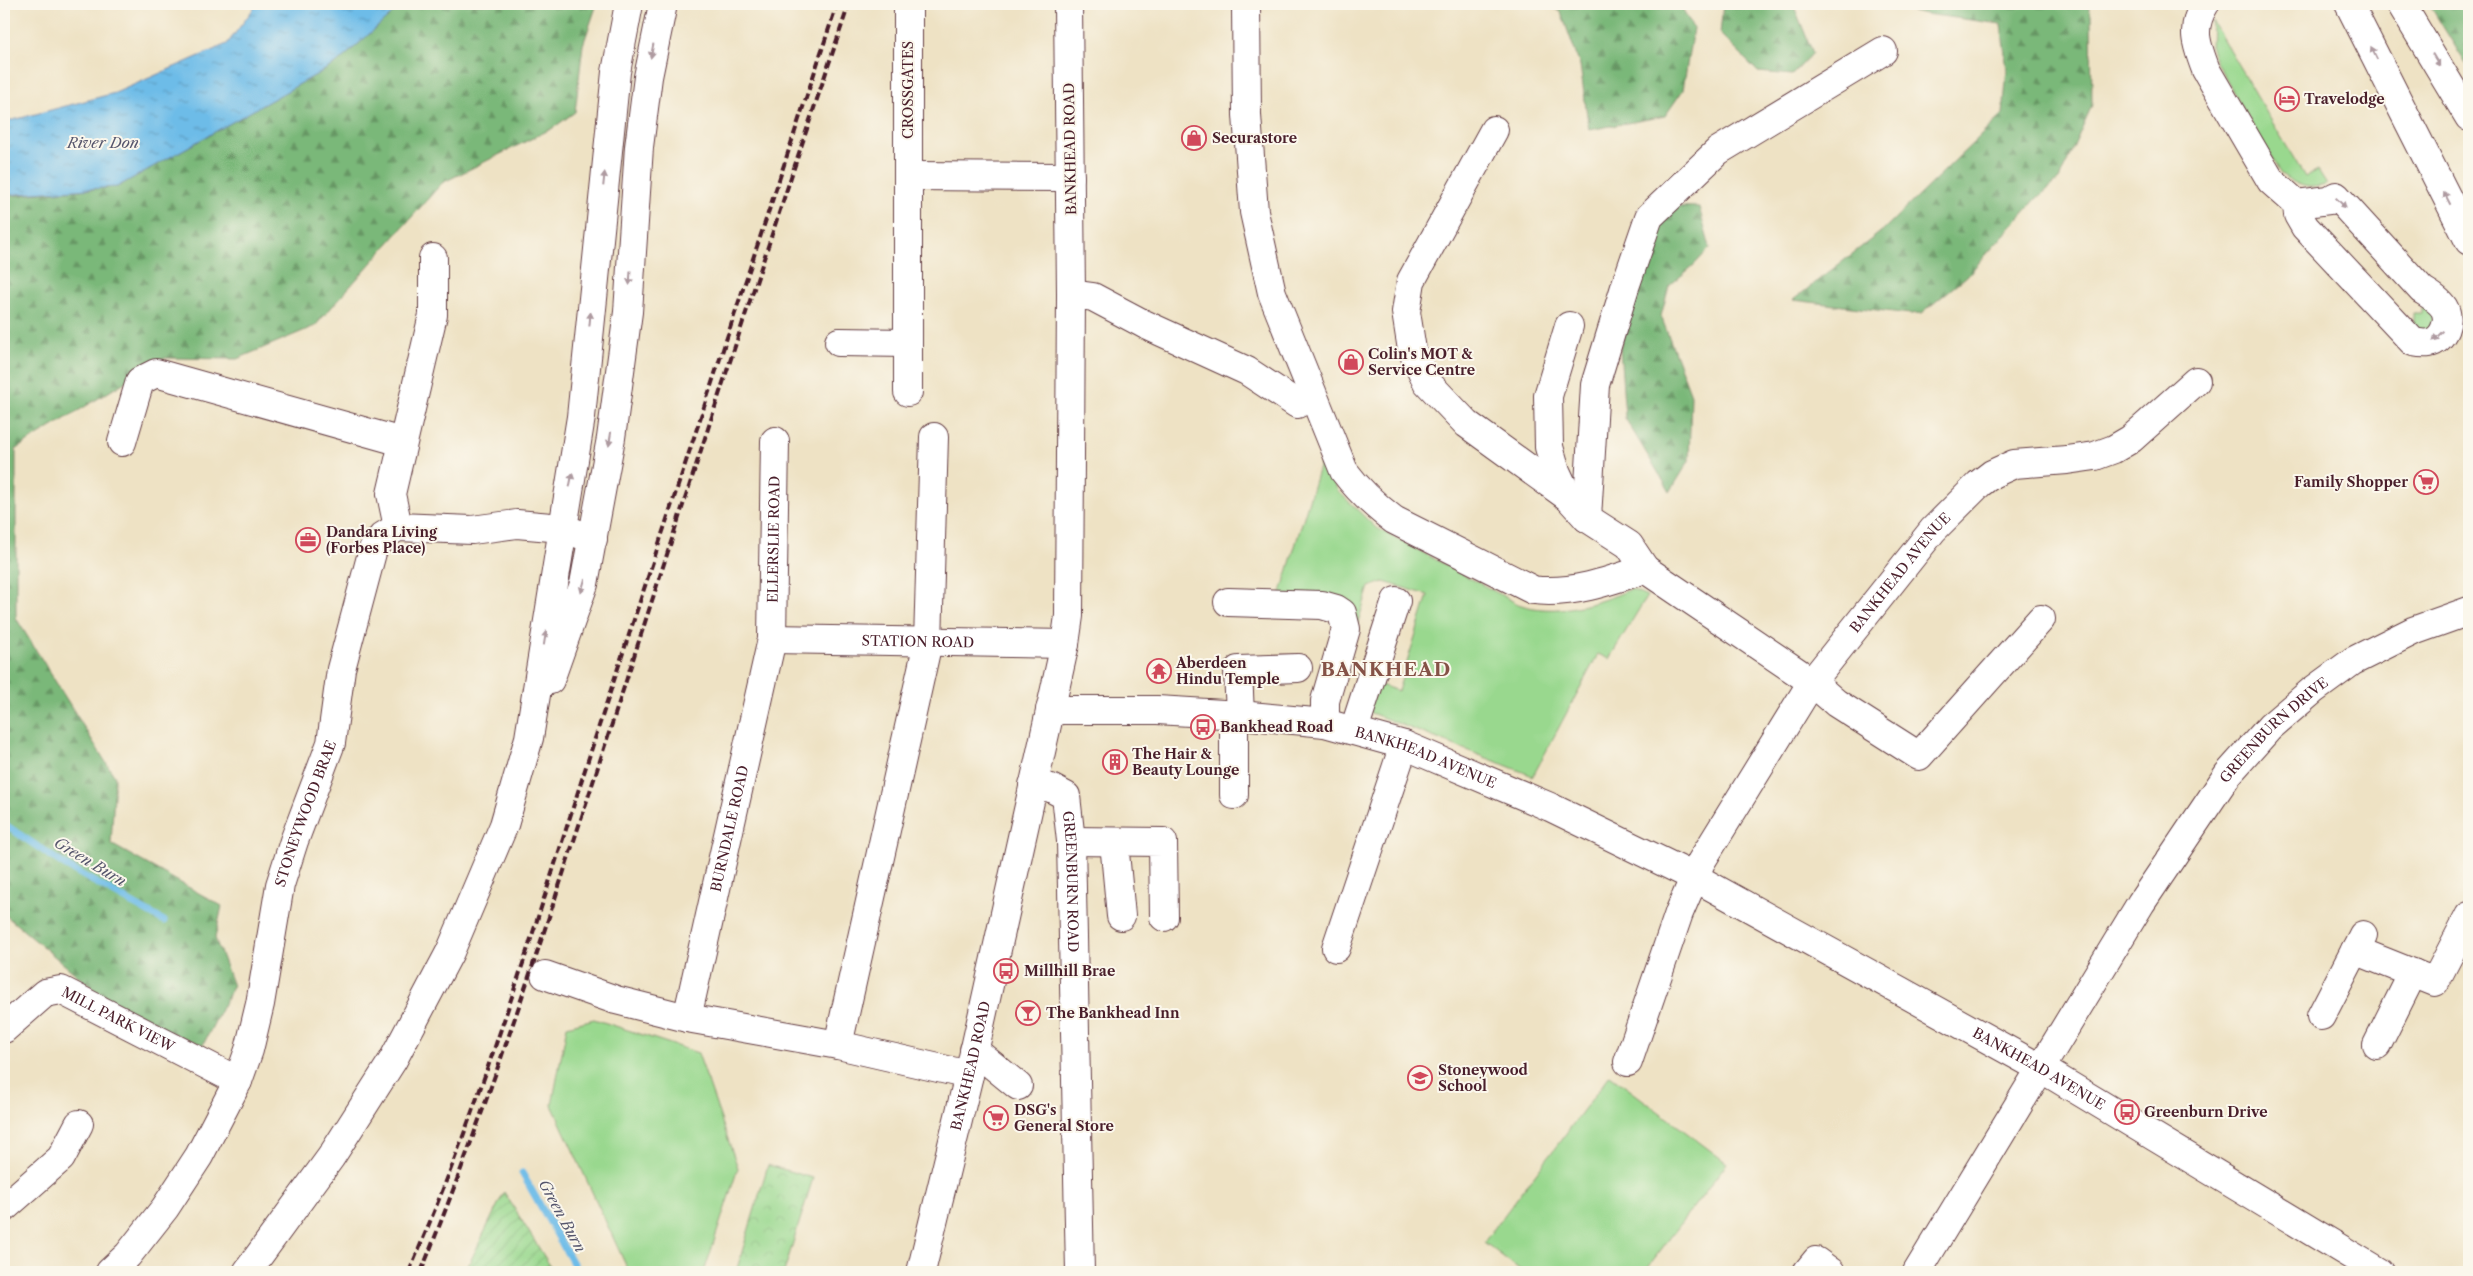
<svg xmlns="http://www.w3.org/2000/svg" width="2473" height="1276" viewBox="0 0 2473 1276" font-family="'Libre Caslon Text',serif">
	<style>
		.grass { fill: #99d88e; stroke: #727c5c }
		.forest { fill: url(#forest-firs); stroke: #626c52 }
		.park { fill: url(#park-crowns); stroke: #727c5c }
		.garden { fill: url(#garden-furrows); stroke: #727c5c }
		.water { fill: url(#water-ripples); stroke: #5c6e8a }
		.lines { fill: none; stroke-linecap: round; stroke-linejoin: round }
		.stream { stroke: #6dbce8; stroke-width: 7 }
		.minor-casing { stroke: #633c42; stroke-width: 30 }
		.major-casing { stroke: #633c42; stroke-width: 30 }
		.minor { stroke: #fff; stroke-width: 28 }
		.major { stroke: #fff; stroke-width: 28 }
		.rail { stroke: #4a1f2b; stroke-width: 4; stroke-dasharray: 8 4; stroke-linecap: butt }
		.oneway { fill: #ae9aa0 }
		.labels { text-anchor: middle; stroke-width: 4; stroke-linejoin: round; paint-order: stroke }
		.street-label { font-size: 14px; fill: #4a1f2b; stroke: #fbf7ec }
		.poi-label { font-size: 14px; font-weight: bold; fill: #4a1f2b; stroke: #fbf7ec; text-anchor: start }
		.water-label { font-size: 15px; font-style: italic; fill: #56566d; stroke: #fbf7ec }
		.district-label { font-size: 19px; font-weight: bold; letter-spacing: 1px; fill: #855247; stroke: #fbf7ec }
	</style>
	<defs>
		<pattern id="forest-firs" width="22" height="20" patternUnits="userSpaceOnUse" patternTransform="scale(1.25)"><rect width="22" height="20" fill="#7ab879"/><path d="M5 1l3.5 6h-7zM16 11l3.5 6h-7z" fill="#669563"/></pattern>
		<pattern id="park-crowns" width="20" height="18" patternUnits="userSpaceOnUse" patternTransform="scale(1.25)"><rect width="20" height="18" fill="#99d88e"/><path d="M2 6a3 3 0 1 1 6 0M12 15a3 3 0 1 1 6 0" fill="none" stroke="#85b97b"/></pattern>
		<pattern id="garden-furrows" width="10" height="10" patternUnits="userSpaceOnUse" patternTransform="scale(1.25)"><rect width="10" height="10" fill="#99d88e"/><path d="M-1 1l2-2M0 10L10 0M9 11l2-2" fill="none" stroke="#85b97b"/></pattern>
		<pattern id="water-ripples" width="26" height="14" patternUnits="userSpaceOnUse" patternTransform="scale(1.25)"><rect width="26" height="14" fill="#6dbce8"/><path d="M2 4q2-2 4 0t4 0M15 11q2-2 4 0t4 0" fill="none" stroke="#5c98bc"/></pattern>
	</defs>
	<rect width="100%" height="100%" fill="#fbf7ec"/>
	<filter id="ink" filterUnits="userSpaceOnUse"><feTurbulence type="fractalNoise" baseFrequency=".02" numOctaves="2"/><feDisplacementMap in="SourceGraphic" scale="10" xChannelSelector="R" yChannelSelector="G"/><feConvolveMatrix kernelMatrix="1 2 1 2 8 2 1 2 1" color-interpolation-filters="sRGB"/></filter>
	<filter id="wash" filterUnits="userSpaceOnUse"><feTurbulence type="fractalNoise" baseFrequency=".0096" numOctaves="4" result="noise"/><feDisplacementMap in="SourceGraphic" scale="20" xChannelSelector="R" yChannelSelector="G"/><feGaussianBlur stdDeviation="1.12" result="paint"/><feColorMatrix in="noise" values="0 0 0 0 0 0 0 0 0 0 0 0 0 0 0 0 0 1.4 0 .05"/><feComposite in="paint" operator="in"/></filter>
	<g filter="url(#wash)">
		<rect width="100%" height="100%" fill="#eee2c4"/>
		<!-- grass -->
		<path class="grass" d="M2212 21 2305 177 2318 170 2327 184C2308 191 2296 185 2280 173L2216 62 2211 48Z
			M2422 298 2436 313V324L2424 333 2413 325V313H2422Z
			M1322 457 1338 491 1375 527 1518 604C1554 617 1598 604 1631 589L1647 596 1609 659 1598 654 1533 776 1366 711 1381 685 1398 691 1428 595 1384 582 1369 587 1357 625 1279 599Z
			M594 1019 698 1053 738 1168 704 1272H629L552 1105 567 1026Z
			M1610 1075 1727 1163 1644 1272H1523L1484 1242Z"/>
		<!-- forest -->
		<path class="forest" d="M403 4H597L583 45 575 112 553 128 442 183 315 326 237 359 164 358 16 449V618L115 777 111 844 222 906 215 938 233 986 203 1045 123 1014 4 914V196L117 187 337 63Z
			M1546 4H1680L1693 28 1683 90 1665 116 1589 130 1580 65 1561 12Z
			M1723 4H1793L1813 53 1792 75 1758 72 1720 34Z
			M1882 4H2087L2091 15 2092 105 2059 180 2037 198 1967 276 1922 313 1910 314 1793 300 1883 230 2003 114 2007 70 2001 24 1925 14Z
			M2429 4H2469V69Z
			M1665 206 1699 207 1710 248 1694 265 1669 286 1661 316 1691 395 1689 461 1670 492 1625 418 1620 348Z"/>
		<!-- park -->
		<path class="park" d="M768 1165 813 1178 784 1272H736Z"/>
		<!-- garden -->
		<path class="garden" d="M504 1192 554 1272H465Z"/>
		<!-- water -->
		<path class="water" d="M257 4H403L337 63 117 187 4 195V120H13L115 93 227 44Z"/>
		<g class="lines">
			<!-- stream -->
			<path class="stream" d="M4 824 66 866 164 921
				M522 1173 578 1272"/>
		</g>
	</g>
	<g filter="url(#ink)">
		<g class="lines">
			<defs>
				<g id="minor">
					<path d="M1246 4 1247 115 1254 212 1272 293 1344 471C1359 491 1374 505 1394 520L1533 590C1570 595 1610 581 1645 569L1812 682 1836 703 1919 756 2041 619"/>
					<path d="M2205 4C2190 28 2196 44 2206 70L2271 181 2297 204 2298 215 2305 227 2413 342C2418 343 2424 344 2429 343 2444 340 2451 320 2444 308 2439 300 2430 295 2422 290L2336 196 2329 200 2297 204"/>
					<path d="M1494 130 1411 281 1406 312 1412 350 1427 382 1467 424 1568 497"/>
					<path d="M909 176 1070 177"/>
					<path d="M1071 294 1093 297 1144 324 1247 371 1297 404"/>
					<path d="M1569 326 1548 396 1549 447 1556 471 1568 497 1587 518 1629 545 1645 569"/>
					<path d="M839 342 908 343"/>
					<path d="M908 392V4"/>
					<path d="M122 442 140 381 156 373 402 442"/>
					<path d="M1587 518 1595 385 1625 287 1649 217 1718 151 1883 51"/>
					<path d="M398 527 391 494 433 315V258"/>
					<path d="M1228 602 1322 605 1336 609 1342 613 1346 629 1325 701V723"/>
					<path id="s1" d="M772 639 1065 644"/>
					<path id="s2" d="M1050 710H1157L1240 715 1325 723 1404 745 1550 807 1694 877 2042 1069 2379 1272"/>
					<path d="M1234 714V795"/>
					<path d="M1240 715 1238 670 1298 668"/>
					<path d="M1354 730 1396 601"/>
					<path id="s3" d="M1033 785 1051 788 1066 796 1071 841 1080 1272"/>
					<path d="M1071 841 1163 842 1164 917"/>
					<path d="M1114 842 1121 916"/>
					<path d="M1336 948 1404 745"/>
					<path d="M2355 950 2435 982 2469 916"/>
					<path d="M545 975 616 1000 687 1018 838 1045 969 1075"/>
					<path d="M2321 1016 2363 935"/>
					<path id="s4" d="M687 1018 772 639 775 441"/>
					<path id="s5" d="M4 1029 45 993 61 990 238 1081"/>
					<path d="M838 1045 928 642 934 437"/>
					<path d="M2377 1045 2413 973"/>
					<path d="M974 1050 1018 1086"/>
					<path id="s6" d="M1628 1062 1679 913 1701 862 1812 682 1933 530 1979 484 1992 474 2014 464 2067 460 2095 456 2114 449 2131 439 2196 381"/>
					<path d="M4 1208 61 1158 79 1124"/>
					<path id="s7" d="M110 1272 128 1255 165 1208 199 1156 238 1081 249 1050 260 1004 280 885 294 841 331 743 341 669 373 549 383 536 398 527 472 530 517 524 562 528 593 539"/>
					<path id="s8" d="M921 1272 969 1075 1065 644 1069 616 1071 294 1068 4"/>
					<path d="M1807 1272 1816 1261 1831 1272"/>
					<path id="s9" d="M1917 1272 2141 903 2228 774 2270 727 2312 691 2353 661 2413 631 2469 611"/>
				</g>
				<path id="major" d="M2349 4 2469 241
					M2401 4 2469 117
					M550 680 584 584 611 438 628 312 639 147 648 77 663 4
					M247 1272 331 1157 393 1060 450 952 504 825 529 738 581 417 616 72 629 4"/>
			</defs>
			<!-- minor casing -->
			<use href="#minor" class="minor-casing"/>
			<!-- major casing -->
			<use href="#major" class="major-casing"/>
			<!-- minor -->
			<use href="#minor" class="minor"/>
			<!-- major -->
			<use href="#major" class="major"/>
			<!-- rail -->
			<path class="rail" d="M409 1272C485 1095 540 909 599 726 678 485 758 244 837 4
				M421 1272C499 1079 561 879 626 681 699 455 773 229 849 4"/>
		</g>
		<!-- one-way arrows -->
		<defs><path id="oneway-solid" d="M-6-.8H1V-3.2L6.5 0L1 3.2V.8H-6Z" transform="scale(1.25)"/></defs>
		<g class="oneway">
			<use href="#oneway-solid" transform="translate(652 51) rotate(101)"/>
			<use href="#oneway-solid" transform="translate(2374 53) rotate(-116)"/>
			<use href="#oneway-solid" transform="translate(2436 60) rotate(59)"/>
			<use href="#oneway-solid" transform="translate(604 179) rotate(-84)"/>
			<use href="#oneway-solid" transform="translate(2447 198) rotate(-117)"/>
			<use href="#oneway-solid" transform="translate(2341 203) rotate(45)"/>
			<use href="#oneway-solid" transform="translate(630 278) rotate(94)"/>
			<use href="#oneway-solid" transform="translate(590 319) rotate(-85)"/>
			<use href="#oneway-solid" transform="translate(2438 336) rotate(136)"/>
			<use href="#oneway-solid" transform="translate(610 439) rotate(99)"/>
			<use href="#oneway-solid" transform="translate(571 480) rotate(-79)"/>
			<use href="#oneway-solid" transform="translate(583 586) rotate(106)"/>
			<use href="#oneway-solid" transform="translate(545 638) rotate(-81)"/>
		</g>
	</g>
	<!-- icons -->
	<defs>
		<symbol id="hotel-ring" viewBox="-11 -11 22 22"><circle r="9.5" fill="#fbf7ec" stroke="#d1495b" stroke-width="1.5"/><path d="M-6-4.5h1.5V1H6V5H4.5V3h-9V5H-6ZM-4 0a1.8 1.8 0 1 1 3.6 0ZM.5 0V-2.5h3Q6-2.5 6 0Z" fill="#d1495b"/></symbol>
		<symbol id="shop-ring" viewBox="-11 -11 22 22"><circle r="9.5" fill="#fbf7ec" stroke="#d1495b" stroke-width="1.5"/><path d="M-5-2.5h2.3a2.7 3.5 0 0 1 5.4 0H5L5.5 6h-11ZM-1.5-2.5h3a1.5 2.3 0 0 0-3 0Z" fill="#d1495b"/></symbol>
		<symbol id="supermarket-ring" viewBox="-11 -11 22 22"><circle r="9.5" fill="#fbf7ec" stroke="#d1495b" stroke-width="1.5"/><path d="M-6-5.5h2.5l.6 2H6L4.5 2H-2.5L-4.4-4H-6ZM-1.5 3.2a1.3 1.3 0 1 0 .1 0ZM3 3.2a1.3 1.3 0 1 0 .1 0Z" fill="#d1495b"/></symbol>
		<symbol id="office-ring" viewBox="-11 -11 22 22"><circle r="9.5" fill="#fbf7ec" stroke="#d1495b" stroke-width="1.5"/><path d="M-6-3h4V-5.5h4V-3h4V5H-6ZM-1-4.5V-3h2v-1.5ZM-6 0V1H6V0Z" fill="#d1495b"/></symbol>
		<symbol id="temple-ring" viewBox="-11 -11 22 22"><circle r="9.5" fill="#fbf7ec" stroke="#d1495b" stroke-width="1.5"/><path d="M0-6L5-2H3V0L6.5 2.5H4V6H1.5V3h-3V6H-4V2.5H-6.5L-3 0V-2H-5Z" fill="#d1495b"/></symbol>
		<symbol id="bus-ring" viewBox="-11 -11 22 22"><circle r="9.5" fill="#fbf7ec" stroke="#d1495b" stroke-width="1.5"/><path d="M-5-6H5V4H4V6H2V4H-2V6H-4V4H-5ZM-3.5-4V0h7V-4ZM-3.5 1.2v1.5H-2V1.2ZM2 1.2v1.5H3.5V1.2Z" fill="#d1495b"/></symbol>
		<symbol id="building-ring" viewBox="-11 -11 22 22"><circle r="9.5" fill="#fbf7ec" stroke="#d1495b" stroke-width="1.5"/><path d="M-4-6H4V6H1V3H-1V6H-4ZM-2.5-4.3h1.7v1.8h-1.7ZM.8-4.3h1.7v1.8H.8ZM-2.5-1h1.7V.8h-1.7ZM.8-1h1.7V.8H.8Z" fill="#d1495b"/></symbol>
		<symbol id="bar-ring" viewBox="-11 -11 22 22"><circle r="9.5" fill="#fbf7ec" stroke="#d1495b" stroke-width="1.5"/><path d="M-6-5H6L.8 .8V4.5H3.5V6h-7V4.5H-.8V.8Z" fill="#d1495b"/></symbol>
		<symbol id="school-ring" viewBox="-11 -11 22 22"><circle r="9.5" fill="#fbf7ec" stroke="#d1495b" stroke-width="1.5"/><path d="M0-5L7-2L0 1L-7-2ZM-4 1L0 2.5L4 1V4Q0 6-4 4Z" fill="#d1495b"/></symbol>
	</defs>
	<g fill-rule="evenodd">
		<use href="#hotel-ring" x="2273" y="85" width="28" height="28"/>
		<use href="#shop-ring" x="1180" y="124" width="28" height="28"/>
		<use href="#shop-ring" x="1337" y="348" width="28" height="28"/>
		<use href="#supermarket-ring" x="2412" y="468" width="28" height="28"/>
		<use href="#office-ring" x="294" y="526" width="28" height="28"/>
		<use href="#temple-ring" x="1145" y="657" width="28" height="28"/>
		<use href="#bus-ring" x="1189" y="713" width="28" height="28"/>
		<use href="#building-ring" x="1101" y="748" width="28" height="28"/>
		<use href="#bus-ring" x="992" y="957" width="28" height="28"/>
		<use href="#bar-ring" x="1014" y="999" width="28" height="28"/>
		<use href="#school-ring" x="1406" y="1064" width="28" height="28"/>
		<use href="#bus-ring" x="2113" y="1098" width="28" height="28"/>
		<use href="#supermarket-ring" x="982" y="1104" width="28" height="28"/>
	</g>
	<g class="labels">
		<!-- street labels -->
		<g class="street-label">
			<text transform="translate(908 90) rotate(-90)" y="5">CROSSGATES</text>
			<text transform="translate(1070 149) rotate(-91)" y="5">BANKHEAD ROAD</text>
			<text dy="5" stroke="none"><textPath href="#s4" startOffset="488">ELLERSLIE ROAD</textPath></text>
			<text dy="5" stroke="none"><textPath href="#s6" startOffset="565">BANKHEAD AVENUE</textPath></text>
			<text dy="5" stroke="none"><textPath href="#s1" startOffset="146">STATION ROAD</textPath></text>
			<text dy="5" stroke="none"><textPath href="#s9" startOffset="651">GREENBURN DRIVE</textPath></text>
			<text dy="5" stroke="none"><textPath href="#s2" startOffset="382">BANKHEAD AVENUE</textPath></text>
			<text dy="5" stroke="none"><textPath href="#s7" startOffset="508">STONEYWOOD BRAE</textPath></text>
			<text dy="5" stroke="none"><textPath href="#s4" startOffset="194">BURNDALE ROAD</textPath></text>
			<text dy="5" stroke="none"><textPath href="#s3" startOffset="121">GREENBURN ROAD</textPath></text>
			<text dy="5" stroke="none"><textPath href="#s5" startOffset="135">MILL PARK VIEW</textPath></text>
			<text dy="5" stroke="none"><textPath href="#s8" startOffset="212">BANKHEAD ROAD</textPath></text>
			<text dy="5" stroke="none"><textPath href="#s2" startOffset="1071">BANKHEAD AVENUE</textPath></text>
		</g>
		<!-- poi labels -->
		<g class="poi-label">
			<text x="2304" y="104">Travelodge</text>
			<text x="1212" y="143">Securastore</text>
			<text x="1368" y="359">Colin's MOT &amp;<tspan x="1368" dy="16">Service Centre</tspan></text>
			<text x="2408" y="487" text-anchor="end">Family Shopper</text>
			<text x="326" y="537">Dandara Living<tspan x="326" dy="16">(Forbes Place)</tspan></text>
			<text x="1176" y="668">Aberdeen<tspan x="1176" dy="16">Hindu Temple</tspan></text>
			<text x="1220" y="732">Bankhead Road</text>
			<text x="1132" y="759">The Hair &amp;<tspan x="1132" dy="16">Beauty Lounge</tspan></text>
			<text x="1024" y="976">Millhill Brae</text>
			<text x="1046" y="1018">The Bankhead Inn</text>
			<text x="1438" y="1075">Stoneywood<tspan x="1438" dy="16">School</tspan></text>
			<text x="1014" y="1115">DSG's<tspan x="1014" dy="16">General Store</tspan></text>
			<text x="2144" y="1117">Greenburn Drive</text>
		</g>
		<!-- water labels -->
		<g class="water-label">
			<text x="103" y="148">River Don</text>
			<text transform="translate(90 862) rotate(31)" y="5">Green Burn</text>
			<text transform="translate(562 1216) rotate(61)" y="5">Green Burn</text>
		</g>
		<!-- district labels -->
		<g class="district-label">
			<text x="1386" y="676">BANKHEAD</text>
		</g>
	</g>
	<!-- margin -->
	<rect width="2473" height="1276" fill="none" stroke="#fbf7ec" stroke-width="20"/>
</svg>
